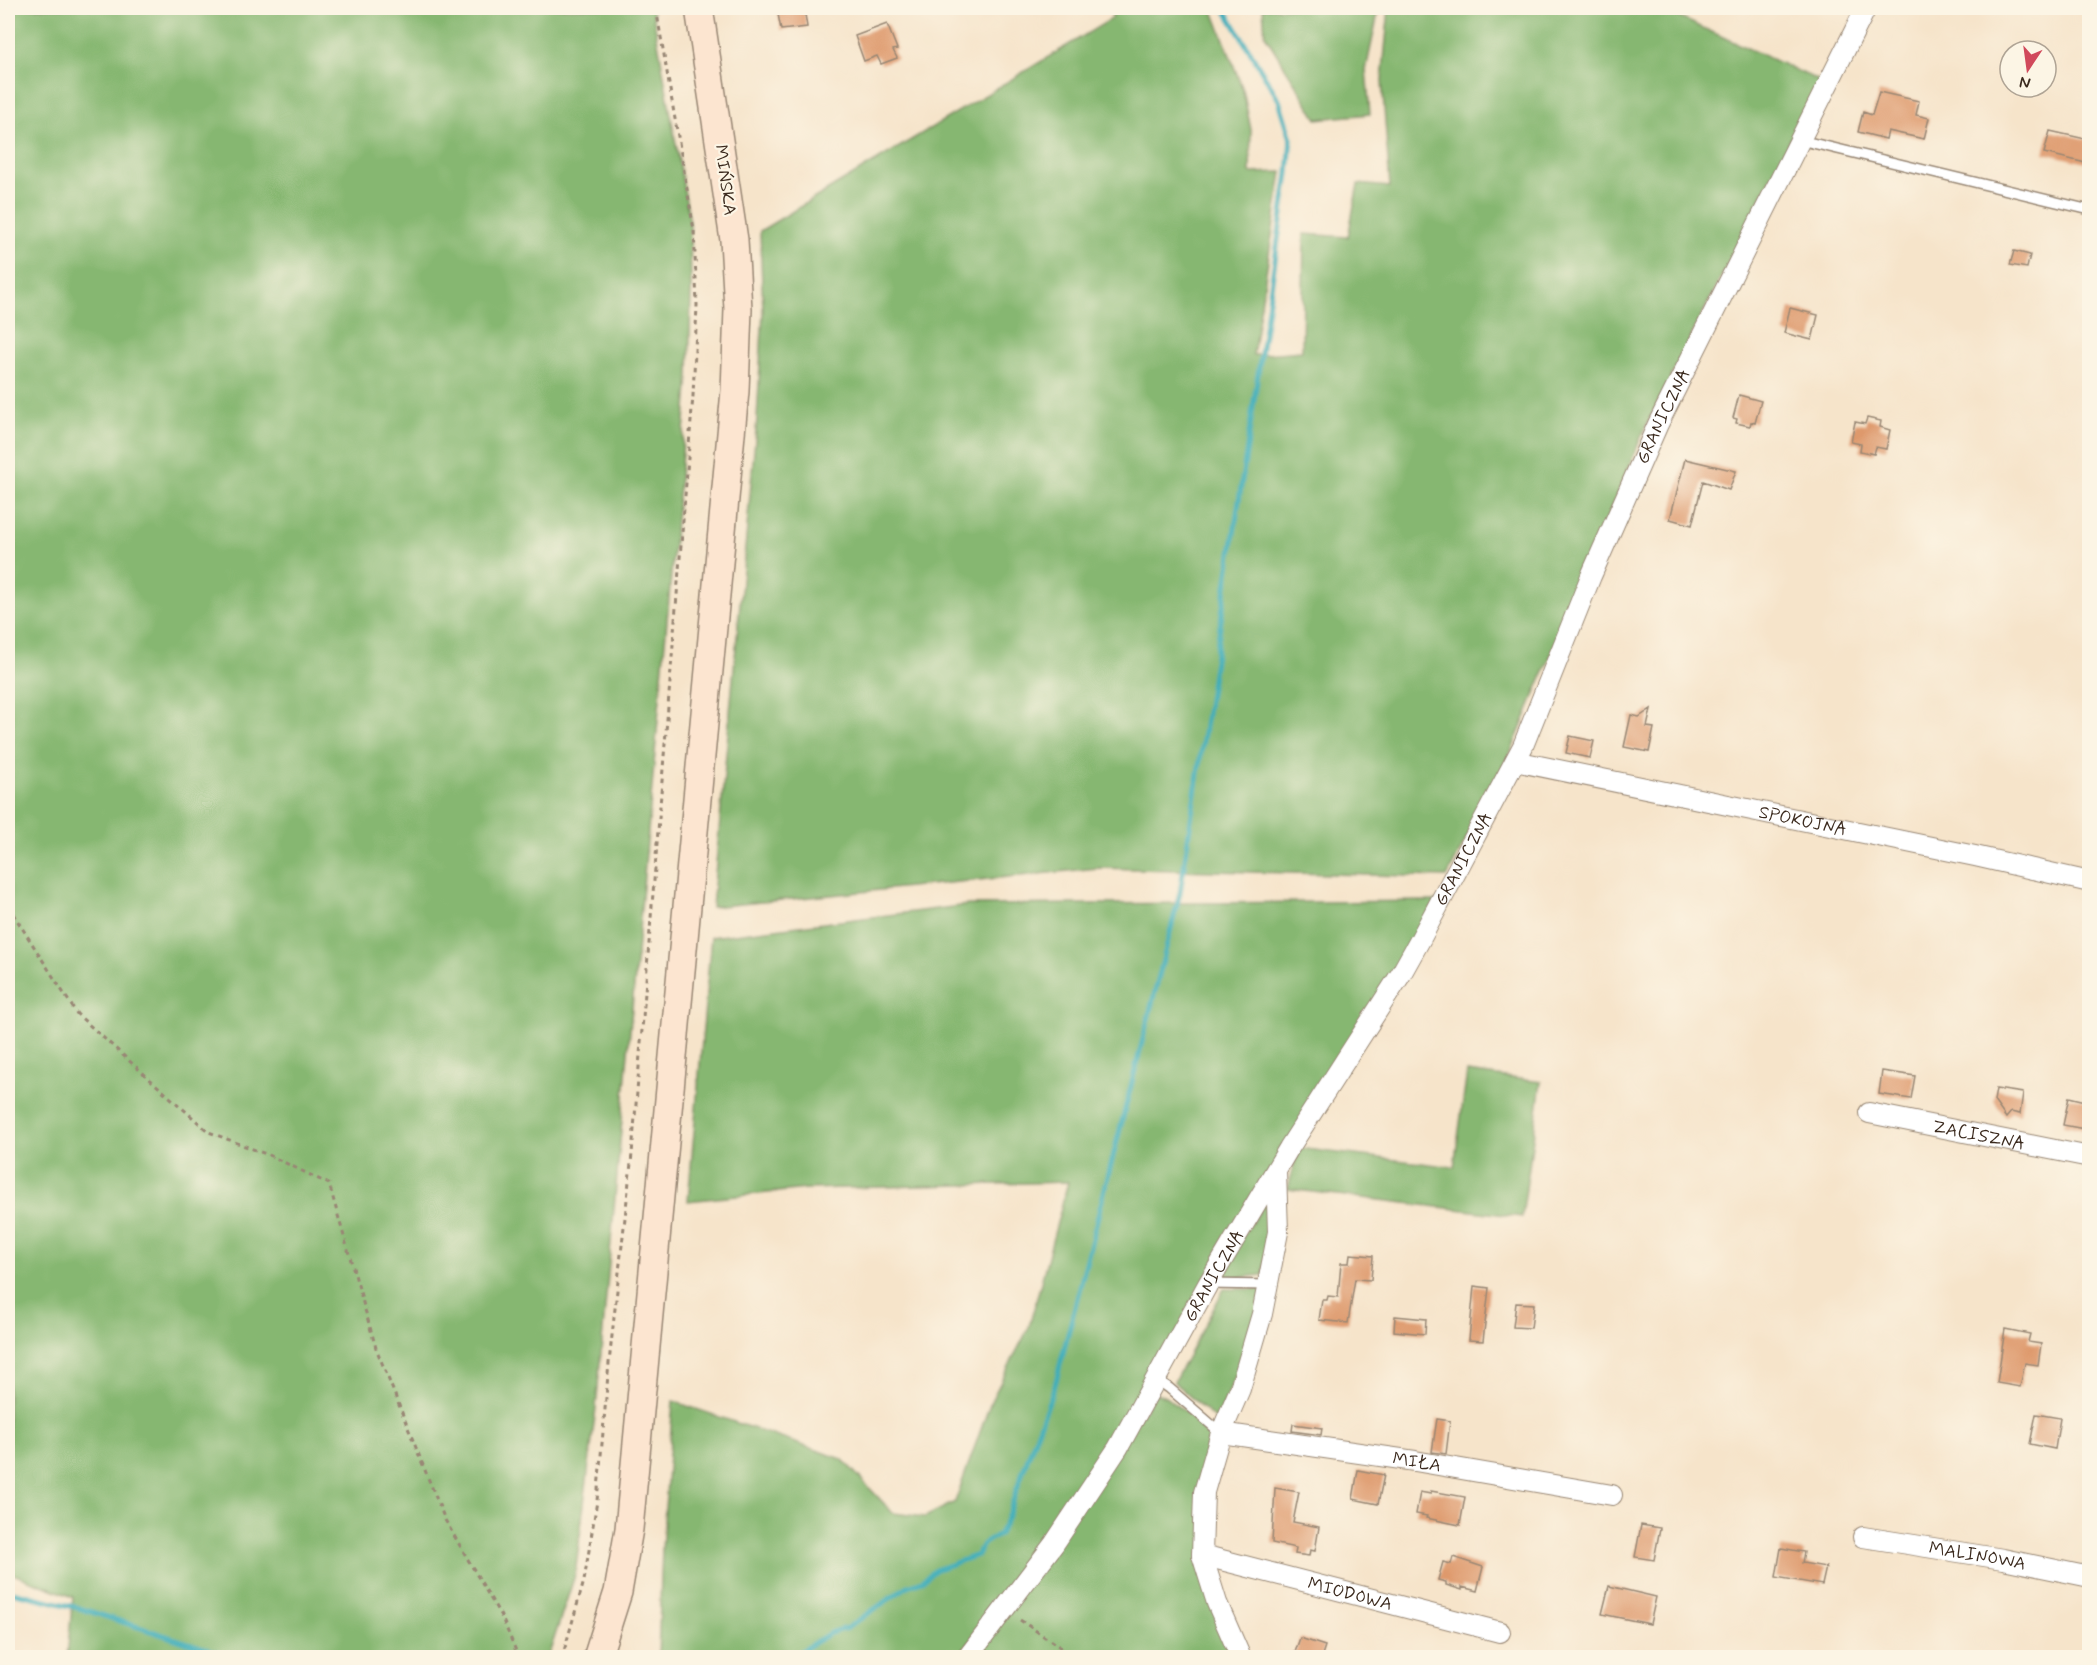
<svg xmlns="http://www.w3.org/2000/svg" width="2097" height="1665" viewBox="0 0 2097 1665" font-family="Mynerve,sans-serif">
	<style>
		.forest { fill: #86b771; stroke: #607048; stroke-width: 1.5 }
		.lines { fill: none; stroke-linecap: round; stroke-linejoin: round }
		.stream { stroke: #3eadba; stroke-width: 5 }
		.building { fill: #de996c }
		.lane-casing { stroke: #988774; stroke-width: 12 }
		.street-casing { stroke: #988774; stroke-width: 22 }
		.secondary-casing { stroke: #988774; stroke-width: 30 }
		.path { stroke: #988774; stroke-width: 3; stroke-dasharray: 4.5 4.5; stroke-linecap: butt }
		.lane { stroke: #fff; stroke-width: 9 }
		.street { stroke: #fff; stroke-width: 20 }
		.secondary { stroke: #fce5d0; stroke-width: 27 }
		.labels { text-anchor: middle; stroke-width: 4.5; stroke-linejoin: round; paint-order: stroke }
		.street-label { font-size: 18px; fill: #3b2a1e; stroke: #fcf5e5 }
	</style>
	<rect width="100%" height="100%" fill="#fcf5e5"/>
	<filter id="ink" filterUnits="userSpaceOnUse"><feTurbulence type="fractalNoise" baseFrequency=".0167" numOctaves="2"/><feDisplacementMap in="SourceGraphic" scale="12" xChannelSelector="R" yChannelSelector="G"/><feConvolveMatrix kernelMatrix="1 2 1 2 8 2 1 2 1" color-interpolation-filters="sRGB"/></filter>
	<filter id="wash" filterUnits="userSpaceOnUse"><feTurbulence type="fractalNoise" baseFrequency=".008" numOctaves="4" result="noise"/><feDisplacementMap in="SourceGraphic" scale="24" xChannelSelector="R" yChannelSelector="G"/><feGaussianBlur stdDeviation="1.35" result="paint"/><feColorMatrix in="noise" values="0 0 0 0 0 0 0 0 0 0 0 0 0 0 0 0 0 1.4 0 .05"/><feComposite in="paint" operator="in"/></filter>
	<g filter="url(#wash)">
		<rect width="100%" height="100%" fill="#f6e4ca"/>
		<!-- forest -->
		<path class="forest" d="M8 8H652L690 223 691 291 689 376 596 1408 575 1575 548 1657H67L73 1597 8 1572Z
			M1109 8H1212L1243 90 1251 130 1250 173 1282 172 1253 355 1302 351 1304 234 1348 237 1358 184 1390 187 1382 81 1389 8H1659L1820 81 1645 428 1510 754 1447 877 1098 868 712 907 757 419 763 311 760 231 1113 18Z
			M1263 8H1379L1366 70 1370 114 1317 119 1265 35Z
			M1436 901 1153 1376 1083 1488 1011 1590 958 1657 658 1658 662 1549 673 1401 842 1459 893 1513 925 1517 955 1502 991 1401 1029 1327 1068 1182 806 1189 688 1201 711 937 969 905Z
			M1467 1072 1541 1082 1522 1217 1288 1189 1298 1148 1454 1167Z
			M1267 1199 1275 1203 1263 1275 1214 1280Z
			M1224 1289H1262L1255 1328 1217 1421 1174 1382Z
			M1156 1393 1165 1397 1213 1432 1200 1488 1233 1657 972 1658Z"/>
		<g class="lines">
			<!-- stream -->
			<path class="stream" d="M8 1591 79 1608 235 1658
				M790 1658 830 1633 847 1628 908 1586 922 1581 935 1570 977 1555 983 1544 999 1534 1007 1519 1023 1471 1055 1385 1180 893 1288 174 1291 139 1279 100 1224 8"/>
		</g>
		<g id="blocks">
			<!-- building -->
			<path class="building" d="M782 8H804L807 27 781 30 778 14 783 13Z
				M887 24 897 49 893 50 897 58 881 64 877 56 864 61 855 36Z
				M1879 92 1919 101 1916 115 1929 118 1924 139 1888 131 1886 139 1858 132 1863 112 1872 115Z
				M2050 131 2090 140V164L2044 153Z
				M2014 251 2030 255 2027 268 2010 265Z
				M1790 308 1818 315 1812 340 1784 333Z
				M1739 395 1761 401 1755 423 1751 422 1750 426 1736 423 1737 419 1733 418Z
				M1867 418 1881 421 1880 427 1890 430 1886 449 1876 447 1874 454 1860 451 1861 444 1851 442 1855 422 1865 424Z
				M1685 459 1736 471 1729 490 1703 481 1692 525 1670 519Z
				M1651 709 1647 727 1654 728 1649 752 1624 747 1631 715 1639 717Z
				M1570 736 1594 741 1590 758 1566 753Z
				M1882 1071 1915 1076 1911 1099 1879 1094Z
				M1996 1089 2023 1093 2020 1114 2011 1112 2006 1118 1994 1101Z
				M2069 1097 2090 1102V1130L2063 1125Z
				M1350 1254 1373 1256 1371 1280 1355 1279 1348 1323 1319 1320 1322 1300H1327L1328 1296 1338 1297 1341 1263H1349Z
				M1474 1286 1489 1288 1483 1341 1469 1340Z
				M1516 1303 1534 1304 1531 1328 1513 1327Z
				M1395 1316 1426 1319 1425 1334 1394 1331Z
				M2005 1329 2030 1334 2028 1342 2041 1344 2038 1365 2025 1363 2020 1387 1997 1383Z
				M2036 1414 2060 1418 2055 1449 2030 1444Z
				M1437 1419 1450 1421 1446 1454 1432 1452Z
				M1293 1424 1322 1428 1321 1435 1292 1431Z
				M1358 1470 1384 1475 1378 1504 1353 1499Z
				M1275 1488 1299 1492 1293 1522 1319 1527 1315 1551 1310 1550 1309 1556 1295 1554 1296 1548 1272 1543Z
				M1431 1491 1465 1497 1460 1525 1426 1518 1427 1516 1416 1514 1420 1492 1431 1494Z
				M1641 1525 1660 1528 1654 1560 1635 1557Z
				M1781 1548 1804 1552 1802 1563 1826 1567 1822 1585 1776 1577Z
				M1453 1557 1483 1567 1477 1591 1462 1587V1590L1446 1585V1582L1438 1580 1443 1562 1451 1564Z
				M1609 1586 1656 1597 1650 1624 1602 1614Z
				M1300 1638 1325 1646 1321 1658H1293Z"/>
		</g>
	</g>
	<g filter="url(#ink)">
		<use href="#blocks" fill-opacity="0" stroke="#988774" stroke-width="1.5"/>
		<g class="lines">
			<defs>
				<path id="lane" d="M1800 140 2090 210
					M1208 1284 1268 1285
					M1156 1379 1169 1388 1221 1433"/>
				<g id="street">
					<path id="s1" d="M1515 761 1975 856 2090 882"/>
					<path id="s2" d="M1869 1113 2090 1157"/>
					<path id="s3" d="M1221 1433 1415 1461 1612 1495"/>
					<path id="s4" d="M1863 1537 2003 1559 2090 1577"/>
					<path id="s5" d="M1202 1555 1500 1632"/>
					<path id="s6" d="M967 1658 1054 1544 1118 1448 1208 1284 1289 1148 1401 974 1420 940 1523 746 1591 576 1658 424 1866 8"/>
					<path d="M1241 1658 1217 1603 1202 1555 1204 1492 1221 1433 1240 1389 1262 1314 1278 1232 1276 1171"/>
				</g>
				<path id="secondary" d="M597 1658 618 1592 629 1529 735 391 738 309 734 240 699 8"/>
			</defs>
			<!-- lane casing -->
			<use href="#lane" class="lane-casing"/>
			<!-- street casing -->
			<use href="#street" class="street-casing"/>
			<!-- secondary casing -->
			<use href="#secondary" class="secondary-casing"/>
			<!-- path -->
			<path class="path" d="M8 906 77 1014 209 1132 271 1156 329 1184 376 1348 445 1520 502 1618 519 1658
				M1020 1620 1076 1658
				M562 1658 584 1581 597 1501 609 1363 632 1154 693 396 697 305 694 230 656 8"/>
			<!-- lane -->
			<use href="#lane" class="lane"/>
			<!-- street -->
			<use href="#street" class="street"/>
			<!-- secondary -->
			<use href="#secondary" class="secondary"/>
		</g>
	</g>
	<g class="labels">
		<!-- street labels -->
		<g class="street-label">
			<text transform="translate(726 180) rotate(82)" y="6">MIŃSKA</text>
			<text dy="6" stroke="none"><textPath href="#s6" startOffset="1428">GRANICZNA</textPath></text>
			<text dy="6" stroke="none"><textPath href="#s1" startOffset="294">SPOKOJNA</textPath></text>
			<text dy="6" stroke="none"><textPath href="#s6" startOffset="942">GRANICZNA</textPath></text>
			<text dy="6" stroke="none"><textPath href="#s2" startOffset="112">ZACISZNA</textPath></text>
			<text dy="6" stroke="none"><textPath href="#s6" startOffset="456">GRANICZNA</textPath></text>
			<text dy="6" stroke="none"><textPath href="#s3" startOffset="198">MIŁA</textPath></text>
			<text dy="6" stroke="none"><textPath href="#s4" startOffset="116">MALINOWA</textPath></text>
			<text dy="6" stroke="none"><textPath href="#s5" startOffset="153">MIODOWA</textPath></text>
		</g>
	</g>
	<!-- margin -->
	<rect width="2097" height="1665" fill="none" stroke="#fcf5e5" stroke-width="30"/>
	<!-- north arrow -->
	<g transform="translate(2028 69) rotate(193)"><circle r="28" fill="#fcf5e5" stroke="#afa495" stroke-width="1.5"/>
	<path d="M0-4.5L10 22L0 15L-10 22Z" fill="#d1495b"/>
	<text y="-9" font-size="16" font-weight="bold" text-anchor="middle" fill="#3b2a1e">N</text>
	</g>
</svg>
